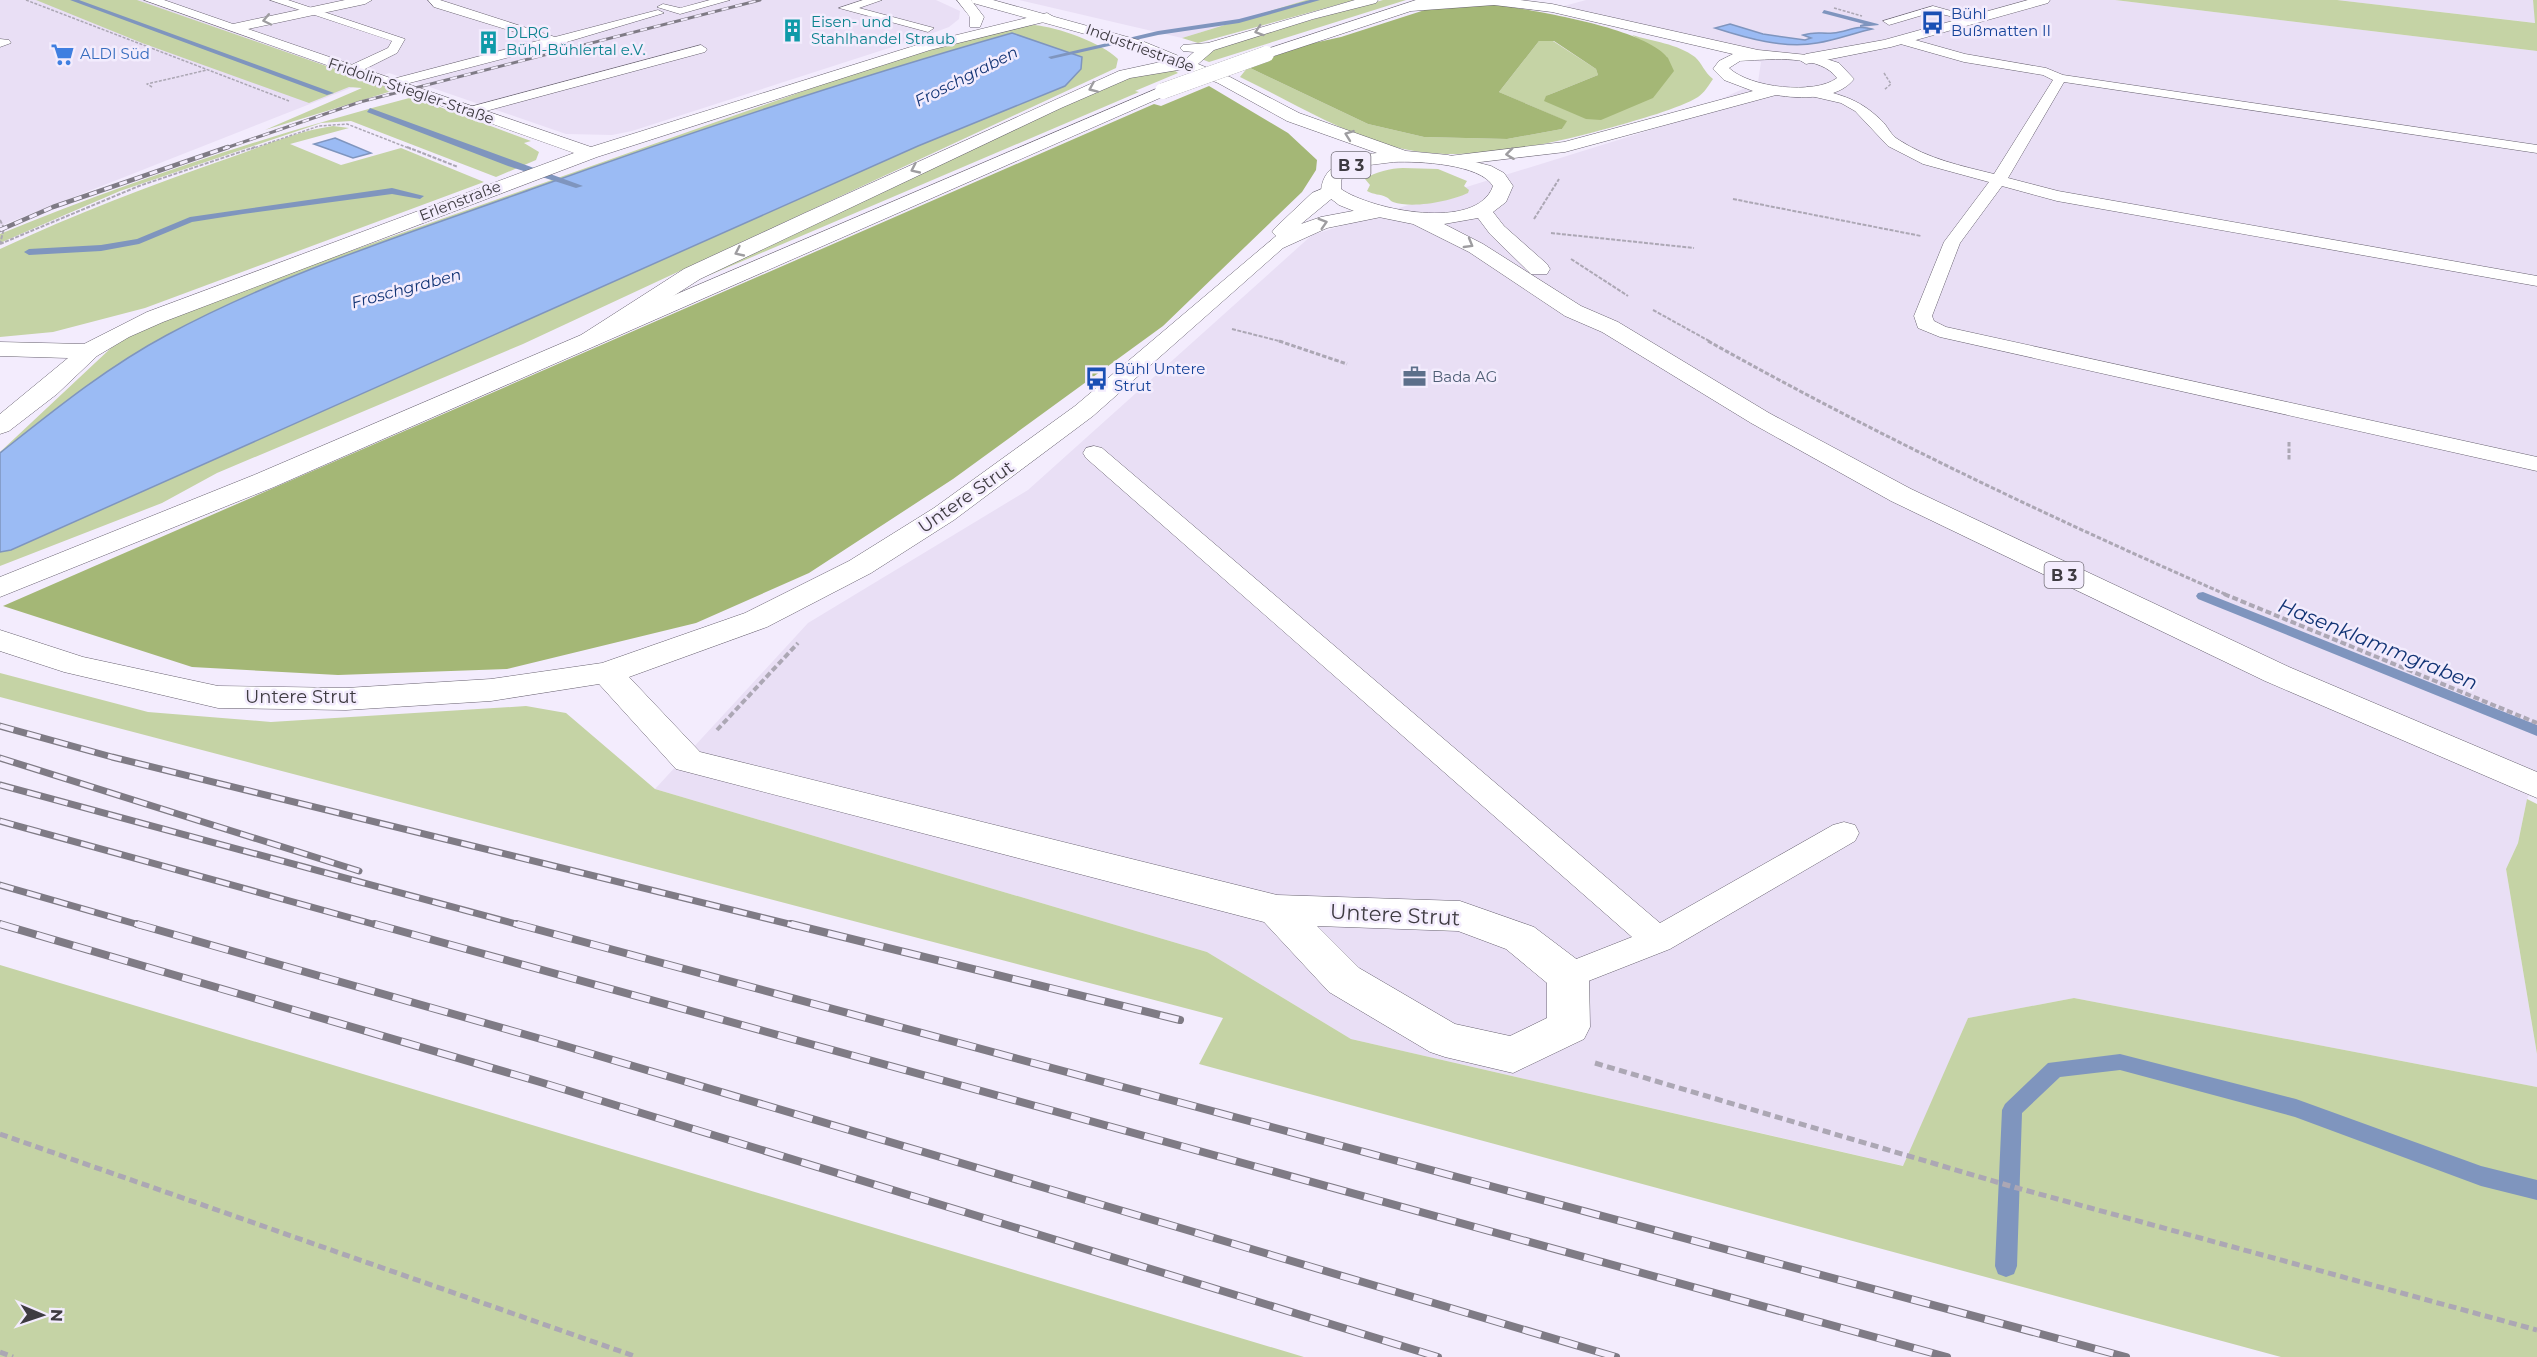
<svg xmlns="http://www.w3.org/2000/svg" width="2537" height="1357" viewBox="0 0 2537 1357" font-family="Montserrat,sans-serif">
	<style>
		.built { fill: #e9dff5 }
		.green { fill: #c5d3a5 }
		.forest { fill: #a4b776 }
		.water { fill: #9bbbf4; stroke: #7f95be; stroke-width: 1.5 }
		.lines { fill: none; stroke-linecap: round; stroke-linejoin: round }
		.stream { fill: #7f95be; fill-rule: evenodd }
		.service-casing { stroke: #686270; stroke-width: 1 }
		.minor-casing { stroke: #686270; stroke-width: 1 }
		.secondary-casing { stroke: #686270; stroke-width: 1 }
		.primary-casing { stroke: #686270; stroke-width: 1 }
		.path-far4 { stroke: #aca7b4; stroke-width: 1.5; stroke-dasharray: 3 1.5; stroke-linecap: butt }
		.path-far3 { stroke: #aca7b4; stroke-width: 2; stroke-dasharray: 4 1.5; stroke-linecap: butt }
		.path-far2 { stroke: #aca7b4; stroke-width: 3; stroke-dasharray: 4.5 2; stroke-linecap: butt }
		.path-far1 { stroke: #aca7b4; stroke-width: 4; stroke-dasharray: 6 3; stroke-linecap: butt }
		.path { stroke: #aca7b4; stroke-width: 5; stroke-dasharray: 8 4.5; stroke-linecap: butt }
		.service { fill: #fff; fill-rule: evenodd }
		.minor { fill: #fff; fill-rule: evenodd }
		.secondary { fill: #fff; fill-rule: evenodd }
		.primary { fill: #fff; fill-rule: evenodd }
		.rail-far3-casing { stroke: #7f7b85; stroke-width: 3 }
		.rail-far2-casing { stroke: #7f7b85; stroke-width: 4.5 }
		.rail-far1-casing { stroke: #7f7b85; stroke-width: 7 }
		.rail-casing { stroke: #7f7b85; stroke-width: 8 }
		.rail-far3 { stroke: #f3ecfd; stroke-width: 2; stroke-dasharray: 7; stroke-linecap: butt }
		.rail-far2 { stroke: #f3ecfd; stroke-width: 3; stroke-dasharray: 8; stroke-linecap: butt }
		.rail-far1 { stroke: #f3ecfd; stroke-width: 4.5; stroke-dasharray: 14; stroke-linecap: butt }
		.rail { stroke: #f3ecfd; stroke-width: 6; stroke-dasharray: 19; stroke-linecap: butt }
		.secondary-bridge-casing { stroke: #686270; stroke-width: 16; stroke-linecap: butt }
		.secondary-bridge { stroke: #fff; stroke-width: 16 }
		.oneway { stroke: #9e9da0 }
		.labels { text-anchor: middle; stroke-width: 5; stroke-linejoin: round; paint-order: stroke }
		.far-transit-label { font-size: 15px; fill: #164399; stroke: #f3ecfd; text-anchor: start }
		.far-culture-label { font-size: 15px; fill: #0d838f; stroke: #f3ecfd; text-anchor: start }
		.far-street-label { font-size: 15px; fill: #3e3b41; stroke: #f3ecfd }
		.far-shop-label { font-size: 15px; fill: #366cbe; stroke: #f3ecfd; text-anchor: start }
		.far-service-label { font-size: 15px; fill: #4e5e75; stroke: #f3ecfd; text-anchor: start }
		.far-water-label { font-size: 16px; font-style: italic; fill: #123475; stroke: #f3ecfd }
		.shield { fill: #f3ecfd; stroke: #747079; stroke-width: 1.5 }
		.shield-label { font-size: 16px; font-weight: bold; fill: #3e3b41 }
		.street-label { font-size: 18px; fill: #3e3b41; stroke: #f3ecfd }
		.water-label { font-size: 20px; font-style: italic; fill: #123475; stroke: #f3ecfd }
		.near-street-label { font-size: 21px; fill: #3e3b41; stroke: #f3ecfd }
	</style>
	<rect width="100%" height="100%" fill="#f3ecfd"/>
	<!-- built -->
	<path class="built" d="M0 0H936L960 11 959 19 949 27 917 39 632 131 612 135 566 134 389 73 0 226Z
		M1019 0H1306L1182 38Z
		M1586 0H2115L2537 51V779L2527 799 2518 843 2506 869 2537 1054V1087L2074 998 1968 1018 1904 1166 1351 1039 1207 952 655 789 808 623 1028 490 1312 235 1660 127 1758 82 1761 62 1564 6Z
		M2337 0H2533L2536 23Z"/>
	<!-- green -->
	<path class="green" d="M36 0H137L395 90 265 130 362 88 349 87 309 103 142 43Z
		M1306 0H1355L1198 43 1182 38Z
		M1383 0H1406L1209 62 1199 58 1210 50 1228 43Z
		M2115 0H2337L2535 23 2533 0H2537V51Z
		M1034 25C1058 27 1102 43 1118 59L1116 68 523 344 217 473 162 503 0 566V452L111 348 139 330 263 282 866 69 999 30Z
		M1632 35C1652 41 1678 44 1695 57 1702 63 1704 72 1713 79 1709 85 1704 93 1698 97 1681 108 1634 121 1613 127 1542 146 1457 167 1384 144 1333 128 1288 100 1240 77L1248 67 1368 124 1424 137 1507 139 1562 129 1566 121 1499 92 1539 41H1553L1596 69 1598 75 1546 96 1667 57Z
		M1174 70 1178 73 1135 91 1139 92 698 280 1127 76Z
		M413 97 531 141 524 143 539 152 536 160 496 177 351 121 321 123 120 191 0 243V234C135 179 272 134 413 97Z
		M333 126 349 128 290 144 341 165 401 148 484 182 145 308 53 332 0 337V249C75 214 151 185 229 158 263 146 298 131 333 126Z
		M1403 168 1438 169 1467 181 1464 186 1469 190 1468 193C1451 201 1413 209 1393 202 1390 201 1389 198 1386 197 1380 194 1374 195 1367 191L1370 185 1365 179C1375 172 1391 168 1403 168Z
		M0 673 148 712 271 722 526 706 566 713 655 789 1207 952 1351 1039 1903 1166 1968 1018 2074 998 2537 1087V1357H2281L1199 1064 1223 1018 0 697Z
		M2527 799 2537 804V1054L2506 869 2518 843Z
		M0 965 1304 1357H0Z"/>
	<!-- forest -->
	<path class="forest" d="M1491 4C1531 10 1644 27 1668 58 1670 62 1672 67 1674 71L1653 98 1601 120 1586 119 1544 101 1546 96 1598 75 1596 69 1554 41H1539L1499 92 1567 121 1562 129 1507 139 1424 137 1368 124 1248 67 1300 46 1341 37 1431 8Z
		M1209 86 1288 133 1317 160 1316 170 1302 192 1163 326 953 479 809 573 696 623 507 669 338 675 192 667 3 606 1154 104 1161 106Z"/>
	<!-- water -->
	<path class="water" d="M1730 24 1763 34 1805 40 1811 38 1803 35C1817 31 1821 34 1833 33 1848 32 1857 24 1872 29 1854 33 1836 40 1817 43 1784 49 1746 38 1715 28Z
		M1012 33 1082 57 1081 69 1065 86 918 146 11 550 0 552V453C53 411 107 367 167 335 282 273 410 233 532 189 691 132 850 79 1012 33Z
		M335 138 371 153 353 158 314 144Z"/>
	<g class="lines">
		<!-- stream -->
		<path class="stream" d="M70 0H79L334 93 327 95Z
			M1310 0H1320L1239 23 1158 35 1051 59 1048 57 1158 31 1239 19Z
			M1824 10 1878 24 1879 25 1860 27V25L1864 24 1822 13Z
			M370 108 583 186 576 188 508 166 367 112Z
			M392 188 424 196 420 199 392 194 243 214 192 222 139 244 101 251 29 255 24 252 29 249 101 245 137 239 190 217Z
			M2203 592 2537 725V736L2198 599 2196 596 2198 593Z
			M2120 1054 2296 1099 2481 1166 2537 1180V1200L2481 1186 2295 1117 2120 1070 2060 1077 2022 1113 2017 1266 2014 1274 2006 1277 1998 1274 1995 1266 2002 1110 2005 1104 2048 1063Z"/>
		<defs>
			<path id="service" d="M270 0H288L405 39 397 53 357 73H347V67L388 48 392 41Z
				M428 0H440L555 37 658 10 664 13 560 44 390 88 385 87V81L541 40 434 7Z
				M710 0H730L680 14 657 7 663 4 680 8Z
				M863 0H882L859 8 934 28 928 32 839 8Z
				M1933 6 1980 19 1974 22 1933 12 1889 25 1883 21Z
				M1901 36 1965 54 2046 68 2063 75 2537 145V153L2064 82 2008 178 2058 191 2537 276V286L2057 201 2002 186 1960 243 1932 316 1934 321 1946 327 2537 457V471L1940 337 1918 328 1914 316 1944 242 1989 182 1923 164 1888 146 1855 111 1841 103 1802 94 1800 91 1807 87C1838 94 1857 97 1881 120 1888 126 1890 135 1899 140 1928 159 1962 166 1994 174L2053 80 2043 75 1964 62 1897 43 1895 40Z
				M0 39 9 40 11 43 0 47Z
				M701 45 707 49 705 52 471 115 464 111 466 108Z
				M1094 446 1102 448 1660 923 1833 825 1844 822 1855 825 1859 833 1855 841 1670 949 1568 989 1556 985 1551 976 1556 967 1632 937 1086 458 1083 453 1086 448Z"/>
			<path id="minor" d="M144 0H164L233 24 345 0H372L365 4 248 29 591 147 920 44 1047 13 1054 17 1052 20 930 50 597 157 163 322 129 337 97 356 57 394 9 431 0 434V414L68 358 0 356V342L84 344 147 312 574 153Z
				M957 0H971L984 17 980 27H970V17Z
				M2028 0H2050L2048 3 1891 47 1806 64 1798 59 1806 54 1884 40Z
				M1331 185 1338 187 1341 191 1301 224 1321 217 1374 207 1381 209 1384 213 1381 217 1327 228 1283 248 1093 416 954 520 871 573 767 627 629 677 700 752 1277 895 1460 901 1534 927 1583 964 1589 976 1590 1027 1584 1039 1513 1073 1445 1057 1430 1052 1329 992 1264 922 676 769 599 684 491 701 346 710 218 708 64 672 0 651V630L83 657 218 686 346 688 491 679 602 663 745 613 849 561 934 508 1075 406 1276 236 1272 232 1275 228 1312 193ZM1317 926 1458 931 1506 949 1547 983V1018L1510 1036 1455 1024 1359 968Z"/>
			<path id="secondary" d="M1416 0H1520L1552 4 1758 50 1817 56 1839 63 1854 79C1838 100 1800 99 1776 95L1565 152 1455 165 1449 164 1446 160 1449 156 1564 142 1753 91 1724 80 1713 69 1719 61 1733 54 1552 12 1494 5 1411 11 1271 57H1261L1258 54 1261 51ZM1755 60C1779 59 1821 56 1837 78 1815 95 1750 88 1729 68L1740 61Z
				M1163 86 1169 88 1171 91 1169 94 274 487 0 597V577L254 475Z"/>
			<path id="primary" d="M971 0H993L1142 41 1186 59 1194 52 1183 51 1180 48 1183 45 1208 43 1355 0H1378L1376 3 1313 19 1214 50 1198 64 1230 77 1299 113 1406 151 1448 155 1491 166 1504 173 1513 186 1506 202 1493 212 1504 226 1547 264 1550 269 1547 274H1531L1490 234 1478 218 1444 224 1483 244 1581 306 1618 322 1769 413 1911 489 2289 667 2537 772V798L2265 681 1891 501 1751 423 1602 332 1565 316 1469 252 1413 224 1359 213 1339 205 1321 191C1323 162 1353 156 1377 153L1287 121 1218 83 1184 69 1130 78 1061 108 700 279 597 345H581L577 340 581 335 684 269 805 213 1119 71 1165 61 1132 47 973 3ZM1394 162C1419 161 1480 164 1493 186 1477 232 1371 210 1341 189V180L1352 170 1362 166Z"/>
		</defs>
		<!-- service casing -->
		<use href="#service" class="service-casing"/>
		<!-- minor casing -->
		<use href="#minor" class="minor-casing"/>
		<!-- secondary casing -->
		<use href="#secondary" class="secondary-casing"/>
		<!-- primary casing -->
		<use href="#primary" class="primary-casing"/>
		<!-- path-far4 -->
		<path class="path-far4" d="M26 0 289 101
			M1834 8 1862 16
			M1884 73 1891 84 1884 90
			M152 87 147 84 207 70
			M251 149 319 126 347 124 411 149"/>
		<!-- path-far3 -->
		<path class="path-far3" d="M407 147 458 167
			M1733 199 1921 236
			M1534 219 1559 179
			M0 220 4 228 0 244
			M1551 233 1694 248
			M0 244 139 186 255 147
			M1571 259 1628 296
			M1653 310 1711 342
			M1232 329 1283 342"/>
		<!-- path-far2 -->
		<path class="path-far2" d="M1279 341 1347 364
			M1708 341C1876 435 2051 518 2227 595
			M2289 442V460"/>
		<!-- path-far1 -->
		<path class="path-far1" d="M2224 594 2537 723
			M717 730 798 643"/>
		<!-- path -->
		<path class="path" d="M1595 1063 2010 1186 2537 1330
			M0 1134 637 1357
			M0 1352 13 1357"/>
		<!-- service -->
		<use href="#service" class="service"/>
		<!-- minor -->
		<use href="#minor" class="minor"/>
		<!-- secondary -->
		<use href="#secondary" class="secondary"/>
		<!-- primary -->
		<use href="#primary" class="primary"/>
		<defs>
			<path id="rail-far3" d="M223 149 360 102 760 0"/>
			<path id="rail-far2" d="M0 230 53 207 228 147"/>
			<path id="rail-far1" d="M0 726 112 757 797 926
				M0 758 359 871
				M0 785 523 926
				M0 821 380 926
				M0 885 143 926
				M0 924 6 926"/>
			<path id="rail" d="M0 924 540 1082 1438 1357
				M137 924 562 1045 1616 1357
				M375 924 1947 1357
				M517 924 2126 1357
				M791 924 1180 1020"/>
		</defs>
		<!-- rail-far3 casing -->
		<use href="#rail-far3" class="rail-far3-casing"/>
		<!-- rail-far2 casing -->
		<use href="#rail-far2" class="rail-far2-casing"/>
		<!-- rail-far1 casing -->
		<use href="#rail-far1" class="rail-far1-casing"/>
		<!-- rail casing -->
		<use href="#rail" class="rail-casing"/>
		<!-- rail-far3 -->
		<use href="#rail-far3" class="rail-far3"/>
		<!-- rail-far2 -->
		<use href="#rail-far2" class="rail-far2"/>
		<!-- rail-far1 -->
		<use href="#rail-far1" class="rail-far1"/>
		<!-- rail -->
		<use href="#rail" class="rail"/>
		<defs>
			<path id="secondary-bridge" d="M1163 91 1266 54"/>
		</defs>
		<!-- secondary-bridge casing -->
		<use href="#secondary-bridge" class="secondary-bridge-casing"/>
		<!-- secondary-bridge -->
		<use href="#secondary-bridge" class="secondary-bridge"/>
	</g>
	<!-- one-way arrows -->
	<defs><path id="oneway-chevron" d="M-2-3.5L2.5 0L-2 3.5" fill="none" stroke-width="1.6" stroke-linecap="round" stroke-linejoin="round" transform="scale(1.5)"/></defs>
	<g class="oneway">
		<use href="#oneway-chevron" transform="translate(267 20) rotate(168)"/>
		<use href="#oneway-chevron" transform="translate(1259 31) rotate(162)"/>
		<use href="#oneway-chevron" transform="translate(1093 88) rotate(157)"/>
		<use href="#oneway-chevron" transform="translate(1349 135) rotate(-160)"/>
		<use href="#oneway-chevron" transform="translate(1510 154) rotate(173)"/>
		<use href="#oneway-chevron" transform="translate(915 169) rotate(155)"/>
		<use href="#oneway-chevron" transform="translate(1323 223) rotate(-17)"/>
		<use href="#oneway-chevron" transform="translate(1469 244) rotate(30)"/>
		<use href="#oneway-chevron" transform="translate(739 252) rotate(155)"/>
	</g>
	<!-- icons -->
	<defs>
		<symbol id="bus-bare" viewBox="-9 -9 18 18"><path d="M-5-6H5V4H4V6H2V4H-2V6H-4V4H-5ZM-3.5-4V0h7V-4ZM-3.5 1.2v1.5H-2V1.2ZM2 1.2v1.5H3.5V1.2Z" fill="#1a4fb4" stroke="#f3ecfd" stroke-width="2.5" paint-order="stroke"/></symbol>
		<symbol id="building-bare" viewBox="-9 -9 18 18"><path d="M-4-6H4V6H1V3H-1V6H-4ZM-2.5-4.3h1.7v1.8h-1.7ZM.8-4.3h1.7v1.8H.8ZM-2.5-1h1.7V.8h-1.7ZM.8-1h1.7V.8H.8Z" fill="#0f9aa8" stroke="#f3ecfd" stroke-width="2.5" paint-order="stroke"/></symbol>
		<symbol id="supermarket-bare" viewBox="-9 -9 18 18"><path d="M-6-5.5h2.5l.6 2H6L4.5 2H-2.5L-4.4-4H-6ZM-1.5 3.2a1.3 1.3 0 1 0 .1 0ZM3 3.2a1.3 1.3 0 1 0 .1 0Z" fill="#3f7fe0" stroke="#f3ecfd" stroke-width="2.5" paint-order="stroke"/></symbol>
		<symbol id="office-bare" viewBox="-9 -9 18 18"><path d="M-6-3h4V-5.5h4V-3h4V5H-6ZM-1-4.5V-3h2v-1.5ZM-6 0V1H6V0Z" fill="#5c6f8a" stroke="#f3ecfd" stroke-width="2.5" paint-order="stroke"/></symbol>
	</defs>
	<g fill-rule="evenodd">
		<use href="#bus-bare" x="1916" y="6" width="33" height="33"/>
		<use href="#building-bare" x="776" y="14" width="33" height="33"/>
		<use href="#building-bare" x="472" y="26" width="33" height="33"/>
		<use href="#supermarket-bare" x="46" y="38" width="33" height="33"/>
		<use href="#office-bare" x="1398" y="360" width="33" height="33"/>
		<use href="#bus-bare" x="1080" y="362" width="33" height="33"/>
	</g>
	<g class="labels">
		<!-- far-transit labels -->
		<g class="far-transit-label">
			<text x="1951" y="19">Bühl<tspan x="1951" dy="17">Bußmatten II</tspan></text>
			<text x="1114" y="374">Bühl Untere<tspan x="1114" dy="17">Strut</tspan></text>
		</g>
		<!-- far-culture labels -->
		<g class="far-culture-label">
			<text x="811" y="27">Eisen- und<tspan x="811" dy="17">Stahlhandel Straub</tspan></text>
			<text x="506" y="38">DLRG<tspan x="506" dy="17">Bühl-Bühlertal e.V.</tspan></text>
		</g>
		<!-- far-street labels -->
		<g class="far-street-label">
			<text transform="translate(1140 48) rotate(20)" y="5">Industriestraße</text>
			<text transform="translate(411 91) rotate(19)" y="5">Fridolin-Stiegler-Straße</text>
			<text transform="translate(460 201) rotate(-21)" y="5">Erlenstraße</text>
		</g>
		<!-- far-shop labels -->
		<g class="far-shop-label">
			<text x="80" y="59">ALDI Süd</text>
		</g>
		<!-- far-service labels -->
		<g class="far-service-label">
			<text x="1432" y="382">Bada AG</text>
		</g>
		<!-- far-water labels -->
		<g class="far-water-label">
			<text transform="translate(966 76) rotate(-27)" y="6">Froschgraben</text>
			<text transform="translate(406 288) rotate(-15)" y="6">Froschgraben</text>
		</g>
		<!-- shield labels -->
		<g class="shield">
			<rect x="1331.5" y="152" width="39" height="26" rx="4.5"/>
			<rect x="2044.5" y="562" width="39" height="26" rx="4.5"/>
		</g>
		<g class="shield-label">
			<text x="1351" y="171">B 3</text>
			<text x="2064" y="581">B 3</text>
		</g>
		<!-- street labels -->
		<g class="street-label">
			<text transform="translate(966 497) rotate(-35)" y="6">Untere Strut</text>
			<text x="301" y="703">Untere Strut</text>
		</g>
		<!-- water labels -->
		<g class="water-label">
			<text transform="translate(2378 644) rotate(22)" y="7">Hasenklammgraben</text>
		</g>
		<!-- near-street labels -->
		<g class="near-street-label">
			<text transform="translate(1395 915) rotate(3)" y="7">Untere Strut</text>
		</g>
	</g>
	<!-- north arrow -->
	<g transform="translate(42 1315) rotate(92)" stroke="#f3ecfd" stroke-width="4.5" paint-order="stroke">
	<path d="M0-4.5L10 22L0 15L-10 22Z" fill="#3e3b41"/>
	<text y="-9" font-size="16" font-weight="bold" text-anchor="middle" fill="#3e3b41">N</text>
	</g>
</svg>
